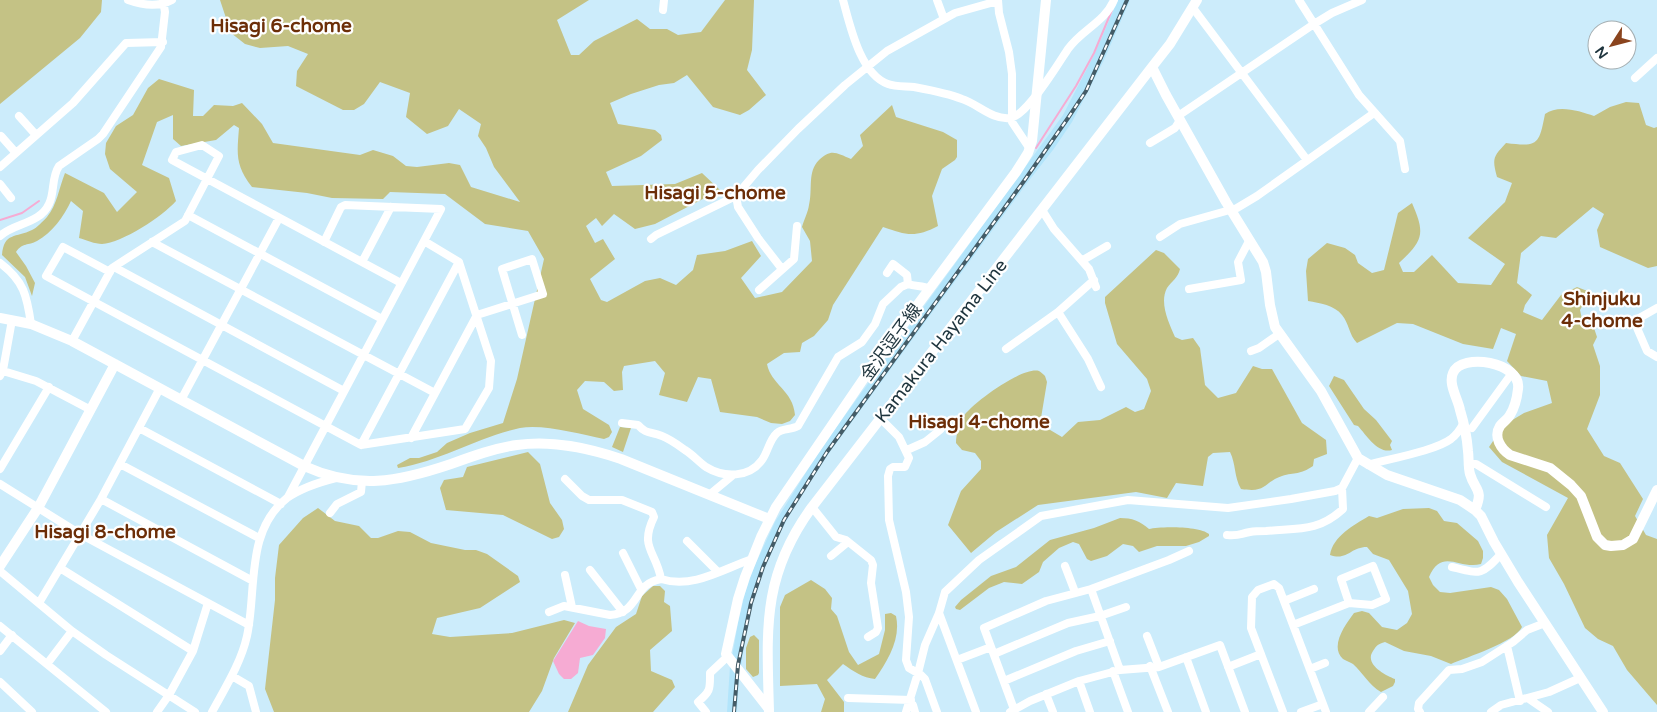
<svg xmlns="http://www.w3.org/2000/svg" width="1657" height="712" viewBox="0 0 1657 712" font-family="'Varela Round','Noto Sans JP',sans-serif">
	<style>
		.built { fill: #b3e5fb }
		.green { fill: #c4c285 }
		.water { fill: #f6abd3 }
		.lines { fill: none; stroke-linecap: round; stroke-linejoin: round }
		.stream { stroke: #f6abd3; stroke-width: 2 }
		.street { stroke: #fff; stroke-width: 8 }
		.secondary { stroke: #fff; stroke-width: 10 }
		.rail-casing { stroke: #445c67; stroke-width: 4 }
		.rail { stroke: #fff; stroke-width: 2; stroke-dasharray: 5.5; stroke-linecap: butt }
		.labels { text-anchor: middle; stroke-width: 4.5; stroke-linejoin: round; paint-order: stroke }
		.street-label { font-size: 18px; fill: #1e343d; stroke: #fff }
		.neighbourhood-label { font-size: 19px; font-weight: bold; fill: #6c2e08; stroke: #fff }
	</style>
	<rect width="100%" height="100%" fill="#ccecfb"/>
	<!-- built -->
	<path class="built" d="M1118 0H1130L1104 60 1072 122 1053 150 1027 183 829 453 794 506 771 550 754 596 747 625 741 668 732 657 738 623 745 593 754 567 775 522 822 447 1063 115 1094 55Z
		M730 666 740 679 739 680 737 712H727Z"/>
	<!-- green -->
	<path class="green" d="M0 0H102L101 12 80 38 0 104Z
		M220 0H589L557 20 571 55H579L594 41 637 19 650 29H667L678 35 701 32 725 0H754L752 50 747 70 766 95 749 110 740 115 713 107 687 75 674 83 659 85 631 94 610 103 618 124 655 130 661 135 662 140 641 156 606 172 612 186 675 184 702 173 720 190 655 224 635 229 614 214 602 226 596 218 586 226 595 243 603 239 615 259 590 279 601 300 607 302 645 281 660 278 676 285 693 270 697 255 725 251 752 241 761 256 741 278 755 298 782 292 812 261 810 241 802 227C804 220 808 212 809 205 813 189 807 172 819 160 831 148 837 153 851 159L863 146 860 135 892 105 896 117 943 132 957 140V157L955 160 942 169 932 196 938 226C915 238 906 235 883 227L833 305 828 320 814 336 802 343 800 352 784 353 767 364C771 385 793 390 795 415L790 421 782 424 771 423 757 417 720 412 711 379 698 377 687 402 659 395 665 373 655 361 624 366 622 372 623 390 614 391 604 382 585 381 577 390 583 409 609 425 612 432 609 437 604 439C579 434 544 424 520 428 478 437 441 461 398 468L397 465 410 458H419L437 452 447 443 470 433 503 423 517 379 544 259 528 231 485 224 445 194 390 192 383 199 332 198 307 193 252 187C235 165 237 154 239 128L234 125 216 140 181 146 173 139V115L157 122 142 165 169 178 176 201C163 216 122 243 102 244 95 244 86 240 79 238L83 211 71 201C64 216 52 233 37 241 28 246 23 242 16 252L26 266 35 283 32 296 25 277 2 255C4 232 16 238 32 230 37 228 43 221 47 217 57 205 59 188 65 173L104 193 117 212 137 192 110 169 105 154 106 143 116 126 133 115 148 88 159 79 194 90 193 116H203L214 105 233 106 242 103 262 124 273 143 360 155 373 150 393 156 406 166 417 167 449 163 460 165 471 187 520 202 494 167 486 148 478 136 481 124 459 109 448 126 427 134 406 117 410 93 380 82 364 104 354 110H343L296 86 297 71 308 54 288 46 260 48 245 44 231 33Z
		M1626 102 1639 103 1646 125 1654 128 1657 127V266L1648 268 1600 247 1597 230 1604 214 1593 207 1556 238 1541 236 1521 253 1517 283 1532 295 1525 305 1523 312 1542 320 1561 295 1577 287 1590 292 1580 310 1583 324 1594 328 1597 337 1593 345 1600 366V395L1587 429 1604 456 1620 463 1643 499 1635 516 1646 535 1657 539V705L1627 670 1613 646 1598 639 1585 628 1564 584 1549 558 1547 535 1568 498 1502 462 1489 447 1504 425 1524 413 1552 403 1547 381 1521 376 1507 361 1516 334 1501 328 1493 349 1463 344 1413 324 1397 323 1357 343C1349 335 1349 323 1342 315 1334 305 1320 303 1308 301L1306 271 1308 259 1327 243 1345 248 1355 255 1358 263 1372 273 1384 270 1398 213 1412 203C1425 233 1424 240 1399 263L1403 272H1414L1432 255 1458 283 1491 285 1505 264 1468 238 1505 202 1512 183 1497 177C1492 158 1493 157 1506 143 1538 147 1539 145 1545 114 1558 104 1580 111 1594 116L1610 107Z
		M1156 250 1164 253 1180 269C1178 278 1172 281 1167 288 1159 303 1169 323 1175 337L1182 340 1193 338 1200 348 1205 385 1218 398 1236 393 1253 366 1262 369H1272L1302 423 1326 440 1327 454 1314 459 1313 466C1300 475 1295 472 1282 476 1262 483 1268 493 1241 489 1234 477 1236 464 1230 452L1213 453 1208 457 1203 486 1176 483 1167 498 1136 492 1038 505 996 532 971 553 948 525 961 491 981 469V461L975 453 962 450 956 443C956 435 959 424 963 417 972 403 1023 366 1039 371 1041 372 1043 374 1045 376L1047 382 1040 424 1062 437 1078 422 1100 420 1126 407 1135 412 1144 409 1151 391 1147 379 1117 344 1105 303V297Z
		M1334 376 1344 380 1364 409 1376 420 1392 441 1390 445 1392 450C1378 454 1367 436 1358 426L1354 425 1329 386Z
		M620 427 631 428 623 452 612 447Z
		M528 452 540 464 550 503 562 520 564 529 559 537 552 539 503 515 446 510 440 488 444 480 463 477 467 467Z
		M318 508 335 521 359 526 371 538H378L398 531 410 532 431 543 465 550H476L487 554 518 576 520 582 480 608 437 618 432 634 450 637 512 633 564 620 575 623 554 658 542 691 529 712H274L265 689 275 600V578L279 545 303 518Z
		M1429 508 1437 511 1444 521 1457 523 1478 541 1483 551V558L1481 564C1459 570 1442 547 1429 577L1433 585 1440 592 1450 593 1491 587 1499 590 1507 599 1522 627C1515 642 1467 657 1451 664L1431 656 1404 651 1385 642C1378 644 1377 645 1373 651 1364 664 1385 675 1395 679V682L1393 686 1381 692C1369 685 1363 673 1353 664 1350 662 1346 661 1343 659 1329 646 1346 624 1354 613L1362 611 1369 613 1382 627 1397 630 1407 623 1412 614 1408 591 1389 560 1373 554 1367 547C1350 547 1348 561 1330 555 1333 536 1354 525 1369 516L1377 518 1403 509Z
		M1120 518C1132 518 1140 521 1149 529 1160 526 1200 526 1209 534V536L1199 542 1186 546H1157L1139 552 1133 546 1123 544 1107 556 1091 561 1087 559 1079 544 1073 542 1059 548 1043 562 1039 572 1022 584 1004 582 989 588 960 610 956 609 955 607 961 600 991 576 1016 567 1050 540 1094 528Z
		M811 580 825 589 832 598 831 609 837 616 849 652 858 665 879 654 885 630V614L891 613 896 616C901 639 888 660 875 679 863 678 853 671 843 664L827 680 844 702V712H821L825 699 817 684 780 686V607L785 595Z
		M653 586H660L665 591 664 602 670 606 672 631 650 650 651 671 672 680 675 687 653 712H568L588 665 616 627 636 614 642 596Z
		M754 635 759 640V673L758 675 753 677 746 669V648L750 637Z"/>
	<!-- water -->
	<path class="water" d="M578 621 589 626 606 629 605 638 593 655 580 658 578 673 571 679H564L559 674 553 661Z"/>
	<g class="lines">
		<!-- stream -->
		<path class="stream" d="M1036 148 1076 86 1094 53 1112 10
			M0 220 22 213 39 201"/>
		<!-- street -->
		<path class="street" d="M128 0C142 5 159 7 172 0
			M843 0C850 25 860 74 888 84 896 87 906 86 914 87 930 90 947 93 962 99 978 104 992 120 1010 118 1027 116 1058 64 1068 49 1081 30 1105 22 1114 0
			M937 0 944 19
			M998 0 999 13 1009 52 1012 74V122L1030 149
			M1299 0 1359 95 1400 141 1405 169
			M1193 8 1307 160
			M663 10 664 0
			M1635 78 1657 58
			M19 116 36 135
			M1178 116 1314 24 1332 13 1362 0
			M1 136 16 153
			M1150 143 1175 128 1180 120
			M0 167 73 103 126 43 163 42
			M0 184 11 198
			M736 196 738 207 758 238 782 269
			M1042 210 1054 229 1089 269 1096 287
			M188 215 382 319
			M0 236C14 223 40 224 49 204 55 192 51 178 59 166L98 139 103 134 161 47 165 12 163 0
			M1160 237 1180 224 1237 208 1257 196 1374 113
			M651 239 656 235 736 196 758 170 798 129 845 85 887 51 955 13 998 1
			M152 242 435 393
			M1083 260 1107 246
			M362 262 391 207
			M0 263C24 281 27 296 31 324
			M114 267 344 391
			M110 272 63 247 46 276 361 445 465 429 489 388 491 361 459 262 424 241
			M887 273 893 264 907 275 908 284
			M1189 289 1241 280 1238 262 1249 241
			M759 290 794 259 797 226
			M1657 308 1634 321 1647 351 1657 357
			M1058 312 1088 359 1101 387
			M72 341 112 268 185 221 219 156 202 145 176 152 172 160 401 283
			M1006 349 1058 312 1094 280
			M1251 351 1259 348 1279 334
			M0 370 36 381 91 410
			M0 376 3 370 12 320
			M181 400 279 218
			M881 419 899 437 909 458 905 467H893L890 469 888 476 889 520 906 592 909 617 906 660 909 668 921 675 925 679 937 712
			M622 423 638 425C647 435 650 431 662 436 670 439 678 445 685 450 693 455 699 462 706 467 724 478 749 478 762 460 768 452 769 440 777 433 782 428 791 430 798 426L838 357 862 342 875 324 883 304 901 287 908 284C916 287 922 285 930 289
			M139 428 281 504
			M1472 428 1512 373
			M411 438 477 315 543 294 532 259 502 269 522 335
			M361 445 459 262
			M907 450 925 442 940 430
			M120 464 259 538
			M1469 464H1476L1546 507
			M1368 465C1388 459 1435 451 1451 439 1456 435 1460 430 1463 424
			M0 469 49 387
			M565 479 582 496 589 500H622L652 512 654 517C639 548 656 551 661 579 693 589 723 569 752 559
			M0 484 80 534 249 625
			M709 495 732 476
			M288 497 441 209 345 205 341 207 324 242
			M101 499 253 581
			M812 507 836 537 846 540 871 560 873 565 871 583 878 628 876 632 868 637
			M330 513 337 504 361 492 362 481
			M1227 535C1240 536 1239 534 1250 532 1255 531 1261 531 1266 531 1298 528 1318 532 1343 509L1342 488
			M687 541 718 572
			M623 553 641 589
			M831 556 848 542
			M1065 566 1075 592
			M1452 567C1480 574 1481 576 1501 554
			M60 568 193 651
			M590 570 623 612
			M0 571 72 631 106 655 195 712
			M565 575 572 607
			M1091 589 1169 560 1189 551
			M1284 601 1314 589
			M39 603 101 499 160 388
			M549 612 564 606 610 615C641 612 632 584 661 579
			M939 613 976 712
			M1293 625 1349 603 1341 579 1373 566 1386 599 1372 605 1349 603
			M0 626 106 712
			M1147 636 1159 667
			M1507 646 1520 701
			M0 651 12 635
			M994 654 1068 623 1100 616 1126 607
			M1186 657 1206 712
			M957 660 991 647
			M47 664 72 631
			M1150 666 1168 712
			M1228 667 1261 654
			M1310 669 1325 663
			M1113 671 1128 712
			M232 676 249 686 256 712
			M1004 681 1076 651 1110 641
			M1079 681 1090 712
			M0 682 32 712
			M1046 694 1053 712
			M848 698 911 700
			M1529 699 1548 712
			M909 704 913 705 915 712
			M157 712 169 695 193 651 208 603
			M212 712C225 688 241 663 247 636 257 590 245 531 287 498 301 488 320 482 336 478
			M706 712 698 702C711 691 710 689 710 673L727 657
			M906 712 918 673 925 645 939 613 945 592 979 560 1041 516 1128 500 1228 508 1291 499 1335 491 1342 488 1358 458
			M1010 712 1030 701 1079 681 1120 670 1159 667 1220 645 1245 712
			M1015 712 984 628 1046 601 1091 589 1120 670
			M1283 712 1251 628 1252 597 1258 590 1274 584 1279 588 1326 712
			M1301 712 1323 704
			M1369 712 1383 697
			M1420 712 1418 709 1419 703 1449 670 1462 669 1482 662 1513 642 1527 630 1545 623
			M1491 712 1501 705 1549 692 1580 678"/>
		<!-- secondary -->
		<path class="secondary" d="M1152 67 1166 95 1226 202 1263 262 1266 272 1270 305 1275 327 1321 391 1358 458 1387 475 1460 500 1475 510 1481 516 1494 542 1518 582 1603 712
			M0 318 31 324 72 341 304 466C357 490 398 482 451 464 473 456 495 448 517 445 553 440 588 448 621 459L769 519
			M1475 510C1484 489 1475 491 1470 474 1468 467 1469 458 1468 451 1467 438 1464 423 1460 410 1458 399 1448 384 1453 373 1461 352 1522 362 1518 389 1517 398 1515 407 1510 415 1508 419 1503 422 1500 426 1493 437 1501 449 1510 455L1550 468 1571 485 1581 496 1597 537 1605 545 1611 546 1623 545 1633 539 1657 490
			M0 566 38 508 115 364
			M769 709 726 654 738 599 745 577 761 537 776 507 873 365 1016 172 1028 153 1032 141 1046 0
			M769 712C767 630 761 577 812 507L1152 67 1170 44 1197 0"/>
		<defs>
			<path id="rail" d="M734 712 738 665 751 603 763 567 784 520 827 452 1024 181 1068 118 1086 91 1127 0"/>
		</defs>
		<!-- rail casing -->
		<use href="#rail" class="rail-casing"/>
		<!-- rail -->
		<use href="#rail" class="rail"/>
	</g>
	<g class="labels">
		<!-- street labels -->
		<g class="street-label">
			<text transform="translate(941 341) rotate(-52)" y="6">Kamakura Hayama Line</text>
			<text transform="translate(891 342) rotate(-54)" y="6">金沢逗子線</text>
		</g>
		<!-- neighbourhood labels -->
		<g class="neighbourhood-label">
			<text x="281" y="32">Hisagi 6-chome</text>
			<text x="715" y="199">Hisagi 5-chome</text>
			<text x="1602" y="305">Shinjuku<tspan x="1602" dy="22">4-chome</tspan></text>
			<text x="979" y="428">Hisagi 4-chome</text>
			<text x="105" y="538">Hisagi 8-chome</text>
		</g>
	</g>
	<!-- north arrow -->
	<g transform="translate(1612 45) rotate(234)"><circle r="24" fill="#ffffff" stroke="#a5aeb1"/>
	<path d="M0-4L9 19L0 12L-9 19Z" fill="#8a441e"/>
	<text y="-8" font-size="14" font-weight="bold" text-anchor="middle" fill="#1e343d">N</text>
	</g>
</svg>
